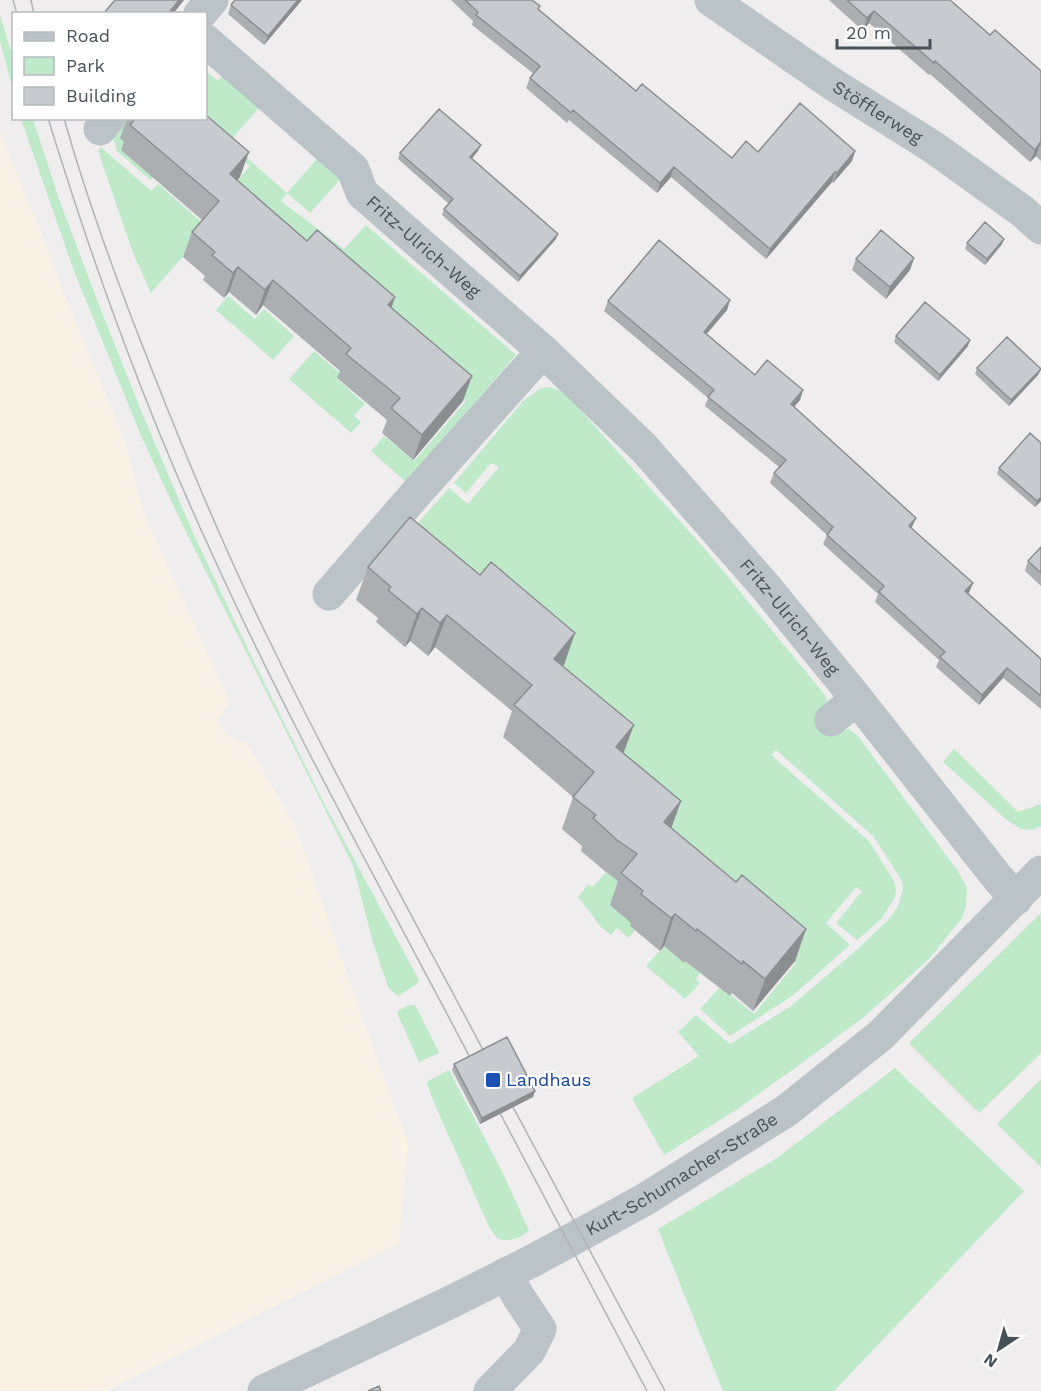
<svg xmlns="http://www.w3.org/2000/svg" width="1041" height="1391" viewBox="0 0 1041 1391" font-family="'Work Sans',sans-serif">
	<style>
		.commercial { fill: #faf2e7 }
		.green { fill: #bfeaca }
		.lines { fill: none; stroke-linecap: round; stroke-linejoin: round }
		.minor { stroke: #b9c3c8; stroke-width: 33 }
		.tram { stroke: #b0b3b7; stroke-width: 1.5 }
		.wall { fill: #abafb2 }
		.shaded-wall { fill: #8b8e91 }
		.building { fill: #c7cbcf; stroke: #8b8e91; stroke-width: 1.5 }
		.transit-dot { fill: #1a4fb4; stroke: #fff; stroke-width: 2 }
		.labels { text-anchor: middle; stroke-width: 4.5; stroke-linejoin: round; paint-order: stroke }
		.street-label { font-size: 18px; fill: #475258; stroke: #fff }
		.transit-label { font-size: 18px; fill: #164399; stroke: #fff; text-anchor: start }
	</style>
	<rect width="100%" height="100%" fill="#efeded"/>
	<!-- commercial -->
	<path class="commercial" d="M0 132 45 242 64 294 124 438 145 516 230 702 218 721 226 735 248 745 295 825 363 1019 408 1143 399 1243 107 1391H0Z"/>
	<!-- green -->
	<path class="green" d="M0 15 13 58V90L0 41Z
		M227 70 265 101 229 142 287 193 323 152 346 173 310 213 287 193 281 201 344 249 366 225 516 355 406 482 371 451 384 436 414 461 466 401 381 328 222 198 250 166 226 145 206 118V71L218 81Z
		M21 119H33L60 202 101 310 140 408 194 535 256 666 326 807 419 980 418 983 398 996 389 989 373 943 353 865 182 524 142 438 74 271Z
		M117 119H137L126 144 121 150 153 177 150 180 117 151 110 127Z
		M101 147 151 191 158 184 208 228 151 293 133 253 98 151Z
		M228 296 255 319 264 309 294 336 273 360 216 310Z
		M314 351 341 374 337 379 365 404 354 416 361 422 351 433 289 379Z
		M550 387 565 393 705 549 825 695 827 701 825 706 843 730 849 729 858 736 958 871 967 888 966 906 962 918 929 959 864 1017 802 1063 736 1110 664 1155 632 1098 699 1056 678 1032 696 1015 730 1044 791 1006 859 948 890 918 898 906 903 889 902 881 874 837 776 750 771 755 869 841 894 881 896 889 895 897 882 918 857 940 836 923 862 891 856 887 826 923 850 945 792 996 730 1036 700 1009 719 988 730 996 731 995 754 1014 796 963 730 908 417 524 449 488 468 504 499 467 491 463 466 493 454 483 524 400 541 388Z
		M954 749 1018 812 1041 804V826L1033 830 1021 829 1007 820 943 762Z
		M606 872 629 882 632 923 635 930 629 938 617 928 611 935 601 927 578 897 588 884 593 887Z
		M1041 913V1053L979 1113 909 1043Z
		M664 946 684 963 692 953 706 965 696 979 700 983 685 999 646 966Z
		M409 1005H415L438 1050 439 1053 419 1062 397 1013 399 1010Z
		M895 1068 1024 1191 834 1391H723L658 1229 777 1158Z
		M449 1070 504 1175 529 1231C520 1238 509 1242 498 1239L490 1229 432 1098 427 1083 428 1081Z
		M1041 1079V1167L997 1124Z"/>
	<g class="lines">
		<!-- minor -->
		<g class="minor">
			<path id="s1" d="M711 0 831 83 933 147 1022 211 1041 228"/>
			<path d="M200 14 212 0"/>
			<path id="s2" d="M206 41 353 169 362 193 543 351 644 448 764 585 857 699 997 877 1016 899"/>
			<path d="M100 129 109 118"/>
			<path d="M329 594 413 497 543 351"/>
			<path d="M831 720 857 699"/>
			<path id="s3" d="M264 1391 453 1301 536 1259 644 1200 786 1111 881 1035 1041 872"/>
			<path d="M490 1391 529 1351 540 1329 518 1296 506 1274"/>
		</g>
		<!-- tram -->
		<path class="tram" d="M13 0 17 14
			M31 0 34 14
			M48 118C94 268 147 414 213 556 293 732 388 900 477 1071
			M64 118C88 204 119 287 152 370 188 462 226 553 270 642 339 784 416 923 490 1063
			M505 1092 665 1391
			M493 1100 647 1391"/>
	</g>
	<!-- wall -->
	<path class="wall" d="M235 0H302L264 45 228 14 231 5Z
		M451 0H532L539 10 636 91 732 158 758 152 855 151 852 161 833 183 832 182 766 259 671 177 657 193 569 120 567 123 526 88 530 78 534 74 472 25 473 21Z
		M829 0H920L990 35 1041 71V161L1036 156 1030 162 930 74 929 75 869 23 863 31Z
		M127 118H206L240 177 237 180 307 241 395 297 392 307 463 401 413 460 382 433 387 420 337 378 340 371 263 305 256 315 229 292 224 298 203 280 205 276 183 257 192 232 202 220 121 150 124 142 120 138Z
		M478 151 472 158 556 239 518 282 442 215 444 209 449 204 398 159 400 153Z
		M967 243 1002 244 985 265 965 249Z
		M914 258 910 270 886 299 852 270 856 259Z
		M730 300 727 310 706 334 755 375 803 390 800 400 794 407 916 518 911 529 973 583 968 593 1041 659V709L1003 678 979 705 936 667 939 660 875 602 878 594 823 544 827 535 770 483 774 473 779 467 705 406 708 398 604 311 608 301Z
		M896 336 968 346 938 381 894 342Z
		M977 368 1041 369 1038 375 1009 406 975 374Z
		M999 468 1041 501 1035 507 997 474Z
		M1041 547V586L1025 571 1028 561Z
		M368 567 480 575 575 633 563 666 623 753 681 801 671 829 736 882 806 929 795 961 753 1011 732 993 730 996 685 961 684 963 664 946 660 951 630 926 631 923 610 905 618 881 606 872 581 851 582 846 562 829 573 797 503 737 512 711 435 647 428 656 410 641 405 647 376 622 378 618 356 600Z
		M454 1064 533 1097 480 1124 452 1070Z"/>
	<!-- shaded-wall -->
	<path class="shaded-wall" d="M179 0H184L173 14H168Z
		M298 0H302L264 45 268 36Z
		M874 11 869 23 863 31 867 18Z
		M1040 143 1036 156 1030 162 1035 150Z
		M481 145 478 151 468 163 470 157Z
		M855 151 852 161 833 183 837 173Z
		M249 152 240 177 220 199 230 174Z
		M674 167 671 177 657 193 660 183Z
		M835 172 832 182 766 259 770 249Z
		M558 234 556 239 518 282 520 276Z
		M1004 239 1002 244 985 265 987 259Z
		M914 258 910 270 886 299 890 287Z
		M238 267 229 292 224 298 233 273Z
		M273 280 263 305 256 315 265 290Z
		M395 297 386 322 388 305Z
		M730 300 727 310 700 342 704 332Z
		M970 340 968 346 938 381 940 375Z
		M1041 369 1038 375 1009 406 1011 400Z
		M472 376 463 401 413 460 422 435Z
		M803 390 800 400 788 414 791 404Z
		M1041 497V501L1035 507 1037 501Z
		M916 518 912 527 905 536 909 526Z
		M973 583 969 593 962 601 965 591Z
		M422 608 410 641 405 647 417 614Z
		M447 615 435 647 428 656 440 623Z
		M575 633 564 665 542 691 554 659Z
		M1007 668 1003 678 979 705 982 695Z
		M634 725 622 757 616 747Z
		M681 801 669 834 664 822Z
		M675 914 664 946 660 951 671 918Z
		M806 929 795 961 753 1011 765 979Z
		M535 1091 533 1097 480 1124 482 1118Z"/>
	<!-- building -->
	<path class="building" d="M115 0H179L168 14H103Z
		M235 0H298L268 36 231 5Z
		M465 0H532L540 6 538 9 636 91 642 84 732 158 746 141 758 152 800 103 855 151 837 173 835 172 770 249 674 167 660 183 573 110 571 113 530 78 540 66 476 15 478 12Z
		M847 0H950L990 35 995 30 1041 71V144L1040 143 1035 150 935 61 934 63 874 11 867 18Z
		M439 109 481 145 470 157 558 234 520 276 444 209 453 199 400 153Z
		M206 115 249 152 230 174 307 241 317 230 395 297 388 305 472 376 422 435 391 408 400 398 346 354 351 348 273 280 265 290 238 267 233 273 212 255 215 252 192 232 219 201 130 125 135 119 134 118H206Z
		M985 222 1004 239 987 259 967 243Z
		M881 230 914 258 890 287 856 259Z
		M659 240 730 300 704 332 755 375 767 360 803 390 791 404 916 518 909 526 973 583 965 591 1041 659V696L1007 668 982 695 940 657 945 652 879 592 884 586 827 535 833 527 774 473 786 460 708 397 714 390 608 301Z
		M925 302 970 340 940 375 896 336Z
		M1007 337 1041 369 1011 400 977 368Z
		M1030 433 1041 443V497L1037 501 999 468Z
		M410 517 480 575 491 562 575 633 554 659 634 725 616 747 681 801 664 822 736 882 742 875 806 929 765 979 743 961 742 964 697 929 696 931 675 914 671 918 641 894 643 891 621 873 637 854 617 840 593 818 596 815 573 797 594 772 514 705 532 685 447 615 440 623 422 608 417 614 388 590 391 587 368 567Z
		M1041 547V573L1028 561Z
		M507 1037 535 1091 482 1118 454 1064Z
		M379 1386 381 1391H368Z"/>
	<!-- markers -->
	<rect class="transit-dot" x="485" y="1072" width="16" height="16" rx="3"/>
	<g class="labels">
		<!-- street labels -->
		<g class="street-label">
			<text dy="6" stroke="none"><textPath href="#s1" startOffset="201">Stöfflerweg</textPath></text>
			<text dy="6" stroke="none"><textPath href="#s2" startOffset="302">Fritz-Ulrich-Weg</textPath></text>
			<text dy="6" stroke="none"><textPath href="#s2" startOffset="824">Fritz-Ulrich-Weg</textPath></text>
			<text dy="6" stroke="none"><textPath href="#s3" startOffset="471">Kurt-Schumacher-Straße</textPath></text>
		</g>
		<!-- transit labels -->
		<g class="transit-label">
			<text x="506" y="1086">Landhaus</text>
		</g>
	</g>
	<!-- legend -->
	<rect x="12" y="12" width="195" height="108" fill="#ffffff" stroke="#b5babc" stroke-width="1.5"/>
	<rect x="24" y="32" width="30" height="9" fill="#b9c3c8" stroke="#b5babc" stroke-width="1.5"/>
	<text x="66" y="42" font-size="18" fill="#475258">Road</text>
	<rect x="24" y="57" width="30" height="18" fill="#bfeaca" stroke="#b5babc" stroke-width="1.5"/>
	<text x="66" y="72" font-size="18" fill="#475258">Park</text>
	<rect x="24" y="87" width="30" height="18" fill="#c7cbcf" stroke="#b5babc" stroke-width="1.5"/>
	<text x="66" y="102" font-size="18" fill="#475258">Building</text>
	<!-- north arrow -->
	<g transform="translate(999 1349) rotate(216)" stroke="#ffffff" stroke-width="4.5" paint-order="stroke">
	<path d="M0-4.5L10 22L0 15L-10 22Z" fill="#475258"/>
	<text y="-9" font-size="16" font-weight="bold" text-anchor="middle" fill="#475258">N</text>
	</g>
	<!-- scale -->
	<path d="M837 39v9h93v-9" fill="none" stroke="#475258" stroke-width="3"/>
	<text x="846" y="39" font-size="18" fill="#475258" stroke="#ffffff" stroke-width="4.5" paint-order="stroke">20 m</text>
</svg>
